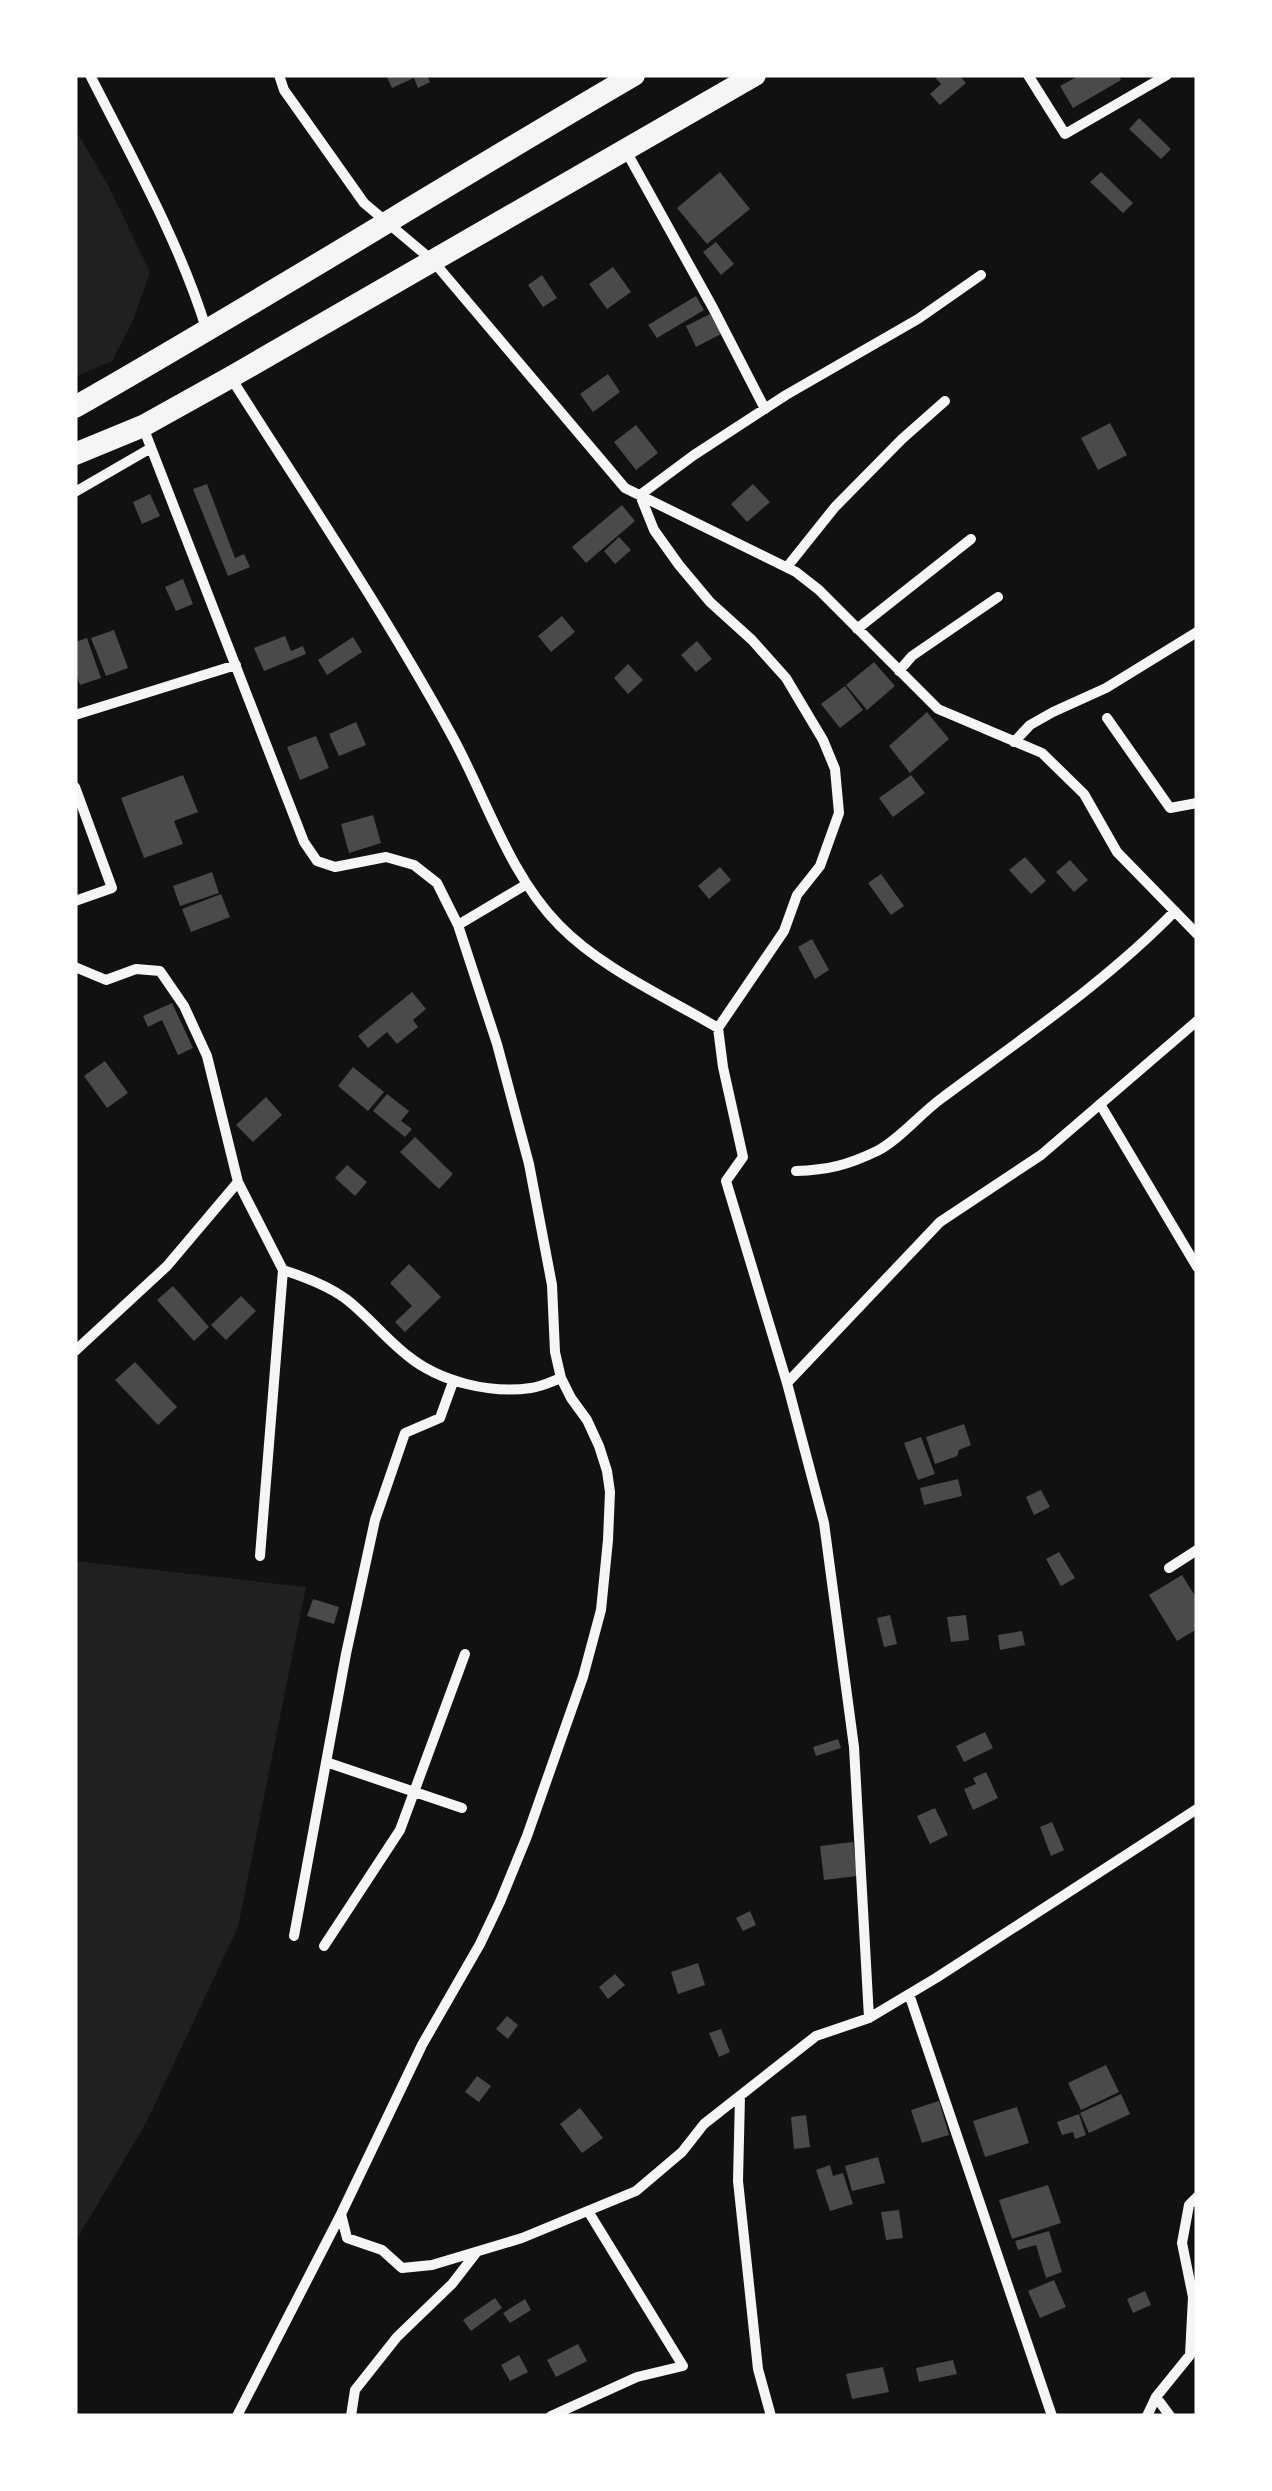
<svg xmlns="http://www.w3.org/2000/svg" width="1272" height="2491" viewBox="0 0 1272 2491" font-family="Spectral,serif">
	<style>
		.green { fill: #202020 }
		.building { fill: #4a4a4a }
		.lines { fill: none; stroke-linecap: round; stroke-linejoin: round }
		.minor { stroke: #f5f5f5; stroke-width: 10 }
		.primary { stroke: #f5f5f5; stroke-width: 22 }
	</style>
	<rect width="100%" height="100%" fill="#111"/>
	<!-- green -->
	<path class="green" d="M75 129 109 187 150 272 134 318 112 361 75 377Z
		M75 1561 306 1587 238 1927 146 2123 75 2242Z"/>
	<!-- building -->
	<path class="building" d="M386 75H427L430 82 418 88 414 78 392 88Z
		M933 75H959L966 83 940 105 930 94 941 84Z
		M1080 75H1118L1121 80 1073 108 1060 86Z
		M1139 118 1171 149 1161 159 1129 129Z
		M720 172 750 209 707 244 677 208Z
		M1101 172 1133 203 1123 213 1090 182Z
		M716 242 734 264 721 275 703 252Z
		M613 267 631 292 607 309 589 284Z
		M542 275 557 298 543 307 528 285Z
		M696 296 704 310 657 338 648 325Z
		M710 314 721 334 696 347 686 326Z
		M608 374 620 392 593 412 580 394Z
		M1110 423 1127 455 1098 470 1081 438Z
		M636 425 658 453 636 470 614 442Z
		M207 484 235 558 244 554 250 567 228 576 193 489Z
		M753 484 770 502 747 522 731 504Z
		M150 494 160 516 142 524 133 502Z
		M622 505 635 521 586 563 572 547Z
		M619 537 631 550 615 564 604 551Z
		M183 579 193 604 176 611 165 587Z
		M562 616 575 632 551 652 538 636Z
		M114 630 128 668 106 676 91 638Z
		M285 636 291 651 303 646 306 654 264 671 254 648Z
		M353 637 362 652 327 675 318 660Z
		M87 638 101 678 80 685 75 671V642Z
		M697 641 712 659 696 672 681 655Z
		M874 662 895 686 867 710 846 685Z
		M628 664 643 680 628 694 614 678Z
		M845 686 863 710 840 728 821 704Z
		M927 712 949 739 910 773 889 746Z
		M356 722 366 745 339 756 329 734Z
		M316 736 329 768 300 780 287 747Z
		M183 775 198 812 174 821 183 844 144 858 121 798Z
		M911 775 925 793 893 817 879 798Z
		M373 815 381 843 349 853 341 824Z
		M1025 857 1046 881 1031 894 1009 870Z
		M1070 860 1088 880 1074 892 1056 872Z
		M720 867 731 880 709 899 698 886Z
		M212 872 219 893 180 906 173 886Z
		M881 874 904 906 891 915 868 883Z
		M221 894 230 917 191 932 182 909Z
		M812 939 829 970 815 979 798 947Z
		M412 992 426 1009 413 1020 418 1027 397 1044 387 1032 368 1048 358 1036Z
		M172 1003 193 1048 178 1055 162 1020 148 1027 143 1016Z
		M105 1061 128 1093 107 1108 84 1076Z
		M353 1067 384 1092 368 1111 338 1086Z
		M387 1094 409 1111 401 1121 412 1129 405 1137 373 1111Z
		M266 1097 282 1115 253 1142 236 1125Z
		M415 1137 453 1174 439 1189 400 1152Z
		M347 1165 367 1182 355 1196 335 1178Z
		M409 1264 441 1297 405 1332 395 1322 412 1306 390 1283Z
		M173 1286 209 1327 194 1341 157 1300Z
		M241 1296 256 1311 226 1340 211 1325Z
		M135 1362 177 1407 158 1425 115 1380Z
		M964 1424 971 1445 959 1450 957 1456 935 1464 926 1437Z
		M921 1437 935 1474 918 1480 904 1443Z
		M958 1479 962 1496 924 1505 920 1488Z
		M1041 1490 1050 1507 1034 1515 1026 1497Z
		M1059 1552 1075 1578 1061 1586 1046 1559Z
		M1182 1575 1197 1599V1629L1177 1641 1149 1595Z
		M313 1599 339 1607 334 1624 307 1616Z
		M890 1615 897 1644 884 1647 877 1618Z
		M966 1615 969 1640 951 1642 947 1617Z
		M1022 1631 1025 1645 1000 1650 998 1635Z
		M985 1732 993 1748 964 1762 956 1746Z
		M838 1739 841 1748 816 1756 813 1747Z
		M986 1772 998 1798 973 1810 964 1789 976 1784 973 1778Z
		M935 1808 948 1835 930 1844 917 1816Z
		M1052 1822 1064 1850 1051 1856 1040 1827Z
		M853 1842 857 1876 824 1880 820 1846Z
		M750 1911 756 1925 743 1931 736 1918Z
		M698 1963 705 1985 678 1994 671 1972Z
		M615 1974 625 1985 608 1999 599 1987Z
		M507 2016 518 2025 508 2039 496 2029Z
		M721 2029 730 2052 719 2057 709 2033Z
		M1106 2065 1119 2092 1081 2110 1068 2083Z
		M477 2076 491 2086 479 2102 465 2092Z
		M1121 2094 1130 2114 1089 2133 1080 2113Z
		M939 2101 949 2135 922 2143 911 2110Z
		M1017 2107 1029 2143 985 2157 973 2121Z
		M580 2108 603 2138 582 2153 560 2124Z
		M1079 2114 1086 2135 1075 2139 1073 2132 1062 2135 1057 2122Z
		M806 2115 810 2147 794 2149 791 2117Z
		M878 2157 885 2183 852 2191 845 2166Z
		M830 2165 833 2176 843 2173 853 2204 830 2211 816 2170Z
		M1048 2185 1061 2223 1012 2239 999 2200Z
		M899 2210 903 2238 886 2240 881 2212Z
		M1049 2231 1062 2272 1046 2278 1036 2245 1018 2250 1015 2241Z
		M1054 2280 1066 2307 1040 2318 1028 2291Z
		M1145 2291 1151 2305 1133 2313 1127 2299Z
		M495 2298 502 2308 471 2331 463 2320Z
		M525 2299 531 2310 510 2323 503 2313Z
		M578 2344 587 2361 556 2377 547 2360Z
		M519 2355 528 2372 510 2381 501 2365Z
		M953 2360 957 2374 919 2382 916 2368Z
		M883 2367 889 2392 852 2399 846 2374Z"/>
	<g class="lines">
		<!-- minor -->
		<path class="minor" d="M90 75C132 158 178 239 206 328
			M279 75 284 90 364 203 433 261 625 488 796 572 819 590 938 709 1042 753 1084 794 1117 852 1197 934
			M1028 75 1065 134 1167 75
			M626 151 713 308 765 409
			M231 378C306 496 384 612 451 734 486 797 508 873 559 925 602 969 666 997 718 1028
			M143 427 304 842 317 861 335 867 386 857 414 865 437 883 458 925 497 1044 529 1164 552 1285 555 1352 561 1378 571 1398 587 1420 599 1446 607 1471 610 1492 608 1540 601 1610 583 1677 527 1836 500 1902 480 1944 422 2045 341 2214 237 2416
			M75 492 151 448
			M787 567 835 507 902 439 945 401
			M857 629 971 539
			M899 671 912 656 998 597
			M75 715 236 665
			M1107 718 1170 808 1197 803
			M1014 742 1030 725 1053 712 1106 688 1197 632
			M75 787 112 888 75 901
			M458 925 527 884
			M75 967 106 980 136 969 160 971 184 1006 207 1056 238 1182 283 1270 260 1556
			M1100 1104 1197 1267
			M796 1171C828 1170 848 1165 877 1151 899 1140 921 1113 942 1098 1021 1039 1106 982 1175 911
			M283 1270C305 1277 327 1285 346 1299 368 1316 386 1339 408 1356 440 1382 491 1394 531 1388 541 1387 551 1382 561 1378
			M75 1351 167 1266 238 1182
			M787 1383 940 1222 1041 1155 1197 1021
			M1169 1568 1197 1550
			M326 1762 462 1808
			M294 1936 346 1654 375 1520 405 1433 440 1418 453 1382
			M324 1946 400 1830 465 1654
			M909 1994 1052 2416
			M869 2018 936 1978 1197 1809
			M740 2096 738 2181 758 2369 771 2416
			M341 2214 347 2238 382 2250 402 2268 432 2265 522 2238 636 2191 682 2152 704 2124 816 2036 869 2018 854 1747 824 1523 787 1383 726 1181 743 1157 723 1067 718 1028 784 931 797 895 820 866 839 813 835 769 823 740 786 678 752 640 710 602 679 565 654 530 640 495 694 455 786 395 918 319 981 275
			M1156 2397 1170 2416
			M351 2416 355 2390 397 2337 452 2284 476 2253
			M551 2416 637 2377 683 2366 588 2211
			M1147 2416 1156 2397 1190 2355 1193 2297 1182 2243 1189 2205 1197 2197"/>
		<!-- primary -->
		<path class="primary" d="M75 407C263 300 447 184 634 75
			M75 454 143 426 231 377 755 75"/>
	</g>
	<!-- border -->
	<rect width="1272" height="2491" fill="none" stroke="#ffffff" stroke-width="155"/>
</svg>
